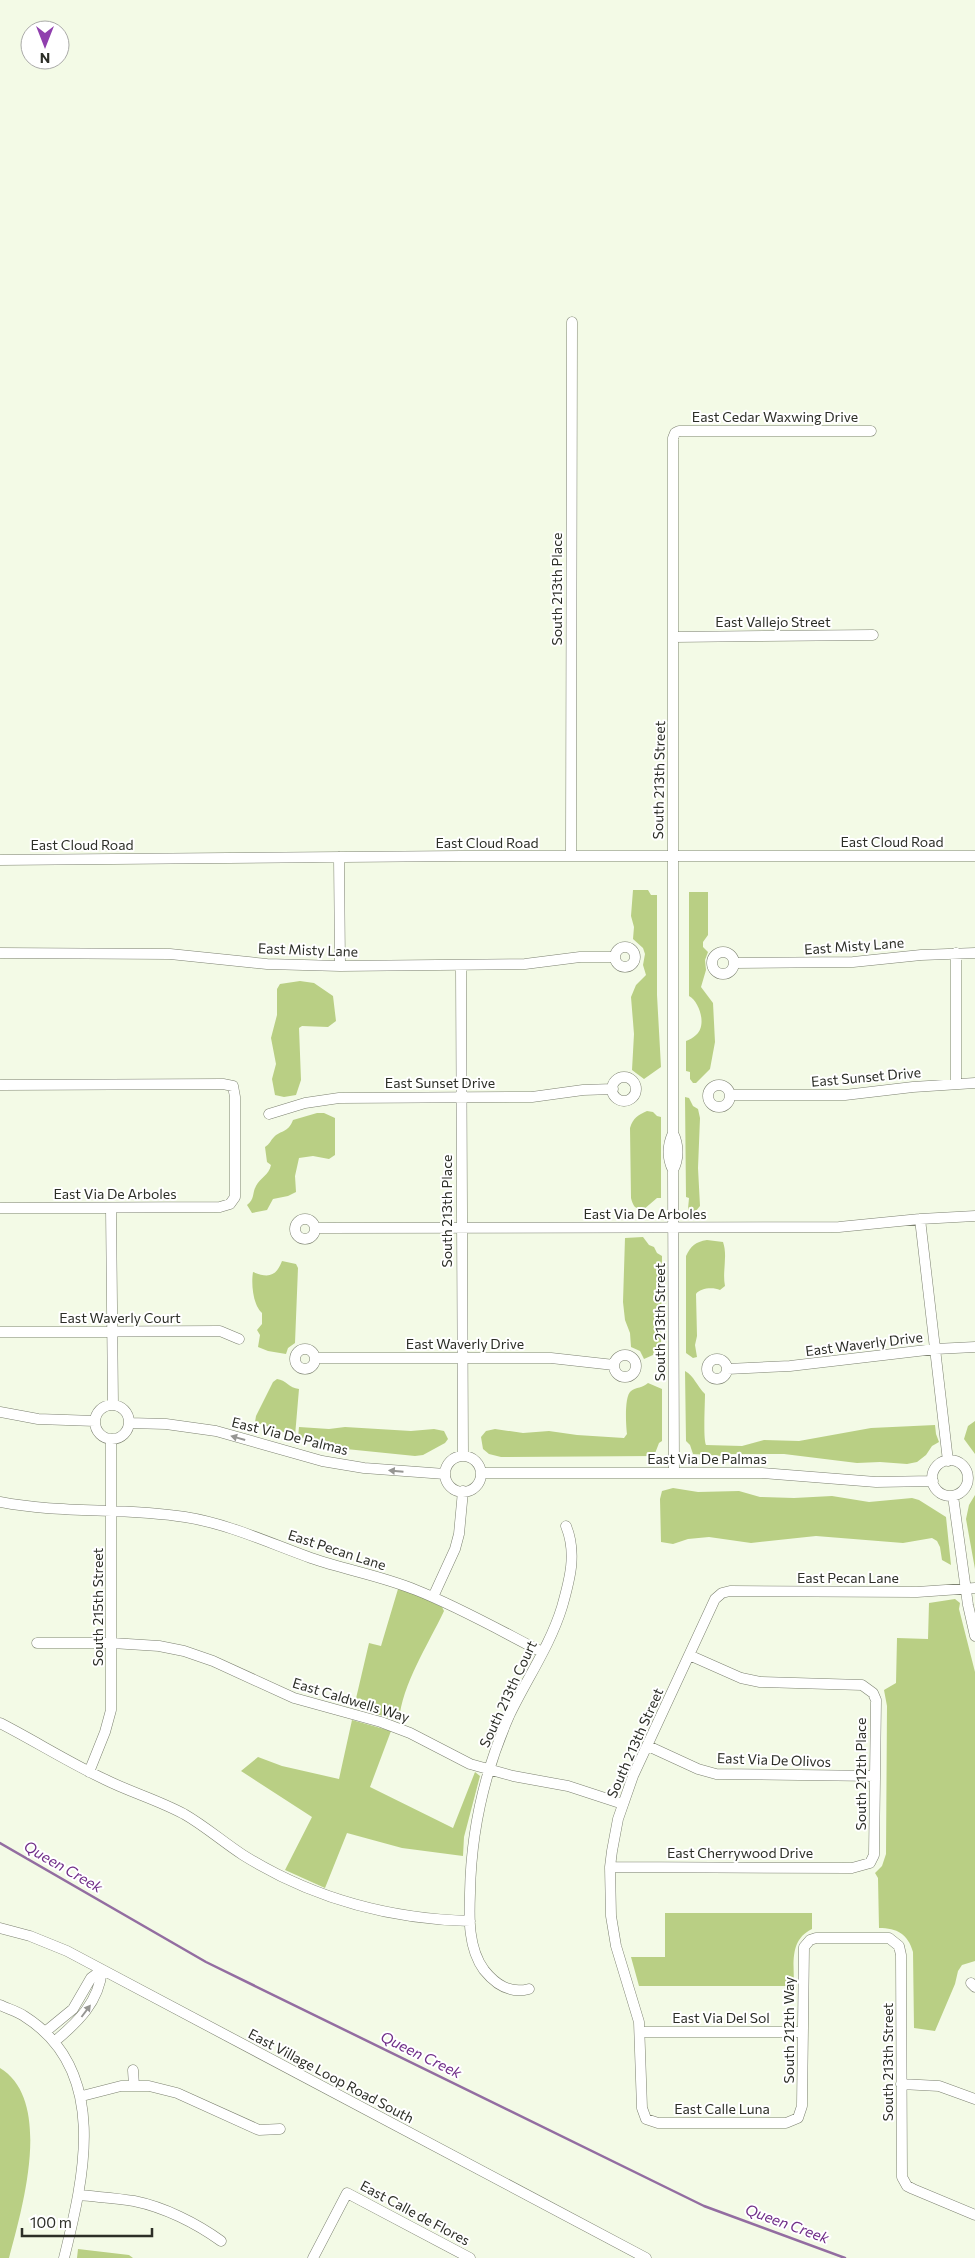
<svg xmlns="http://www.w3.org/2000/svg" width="975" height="2258" viewBox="0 0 975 2258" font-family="Commissioner,sans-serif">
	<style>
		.green { fill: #b9cf84 }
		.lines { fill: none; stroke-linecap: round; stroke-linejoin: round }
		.stream { stroke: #936da1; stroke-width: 2.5 }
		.minor-casing { stroke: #7c8170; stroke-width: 11 }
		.minor { stroke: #fff; stroke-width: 10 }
		.oneway { fill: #969693 }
		.labels { text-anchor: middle; stroke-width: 4; stroke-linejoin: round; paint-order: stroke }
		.street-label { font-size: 14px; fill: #2c2e27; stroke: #fff }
		.water-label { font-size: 15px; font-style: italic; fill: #702d88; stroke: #fff }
	</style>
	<rect width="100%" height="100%" fill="#f3fae6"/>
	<!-- green -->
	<path class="green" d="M633 890H648L651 895H657V995L661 1067 644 1079 632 1070 634 1034 631 997 636 985 646 975 643 965 645 954 643 948 633 939 634 927 631 916Z
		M689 892H708V935L703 942V947L708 952 705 960 706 970 701 987 713 1003 715 1042 710 1069 696 1083H693L690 1079V1072L686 1071V1041C689 1040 693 1038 696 1035 707 1026 700 1002 689 996Z
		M300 981 314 983 333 996 336 1021 328 1027 302 1026 299 1028 301 1080 296 1095 284 1097 275 1095 272 1079 276 1064 271 1038 277 1015V989L280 984Z
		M685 1097 689 1098 693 1106 698 1109 700 1118 698 1168 700 1206 695 1212H690L688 1209 689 1198 686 1197Z
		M647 1111 653 1112 657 1116 661 1117V1198H657L643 1210C635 1209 633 1206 631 1198L630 1128C633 1118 638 1115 647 1111Z
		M317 1113H324L335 1118V1155L329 1159 313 1156 299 1158 295 1176 296 1192 288 1196 273 1199 267 1210 252 1213 247 1205C255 1199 252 1193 256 1186 260 1178 269 1175 271 1165L267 1162 265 1147C270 1144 270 1141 274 1137 281 1130 288 1133 293 1120Z
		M643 1237 649 1245 654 1247 657 1253 662 1256 661 1346 655 1348 653 1355 644 1359 640 1351 631 1347 630 1333 625 1320 623 1302 625 1238Z
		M707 1240 723 1242C728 1256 722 1271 725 1286L720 1290C713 1287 700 1288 696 1294L697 1336 695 1345 697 1357 693 1358 686 1353V1256C691 1246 695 1242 707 1240Z
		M282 1261 296 1264 298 1268 295 1343 288 1348 286 1354 268 1351 258 1347 260 1335 257 1330 262 1324V1313C253 1305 251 1284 253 1272 268 1278 276 1277 282 1261Z
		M685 1371C694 1376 697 1386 705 1394 705 1404 703 1439 706 1445L742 1446 764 1440 799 1441 871 1428 935 1425 936 1434 939 1442 932 1446 926 1455 917 1462 907 1464 880 1462 857 1463 784 1454H730L723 1456 693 1454 690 1445 686 1441Z
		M277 1379C286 1380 289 1388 299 1389L295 1436 255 1422 256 1416 273 1382Z
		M648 1383 662 1389V1441L659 1443 654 1456 501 1457 489 1454 483 1449 481 1437 486 1431 495 1429 523 1433 549 1431 577 1435 624 1438 627 1434C626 1426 624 1396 631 1391 636 1387 643 1388 648 1383Z
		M975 1421V1454L964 1439 968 1426Z
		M299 1427 329 1429 345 1427 411 1431 434 1429 444 1431 448 1439 445 1443 423 1455 415 1456 346 1449 298 1437Z
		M673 1488 698 1492 739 1491 760 1497 794 1498 832 1496 869 1502 912 1498 919 1500 946 1517 951 1565 942 1560 940 1547 937 1541 932 1538 903 1543 816 1536 751 1543 709 1537 688 1539 673 1544 661 1542 660 1499 662 1491Z
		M975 1495V1569L966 1519 969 1505Z
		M398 1589 415 1594 442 1607 444 1611C428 1645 402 1684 399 1721L354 1707 369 1643 381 1646Z
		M955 1599 960 1603 959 1609 975 1672V1961L962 1965 958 1971 955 1984 935 2031 914 2028 913 1952C908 1934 897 1928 879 1928L878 1878 875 1873 882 1866 886 1854 887 1706 884 1690 896 1683 897 1638 928 1639 929 1603Z
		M352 1720 391 1731 370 1787 453 1828 475 1772 480 1776 464 1837 463 1856 402 1848 347 1833 325 1888 285 1870 312 1817 241 1771 258 1757 282 1766 339 1779Z
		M665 1913H812V1929C789 1940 794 1964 794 1986H639L631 1957H665Z
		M0 2068C54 2101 22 2209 9 2258H0Z
		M78 2249 129 2255 133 2258H77Z"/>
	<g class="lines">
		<!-- stream -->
		<path class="stream" d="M0 1843 206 1962 704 2206 845 2258"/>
		<defs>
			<path id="minor" d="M674 637 873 635
				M571 856 572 322
				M339 857 340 966
				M0 860 462 856H975
				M615 957a10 10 0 1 1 20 0a10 10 0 1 1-20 0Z
				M712 963a11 11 0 1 1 22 0a11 11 0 1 1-22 0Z
				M0 953 170 954 267 964 340 966 525 964 580 957H615
				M956 953V1083
				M734 963 853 962 921 955 975 953
				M461 966 463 1456
				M612 1089a12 12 0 1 1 24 0a12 12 0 1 1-24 0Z
				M708 1096a11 11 0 1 1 22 0a11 11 0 1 1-22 0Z
				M0 1085 223 1084 233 1086 235 1097V1197L230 1204 220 1207 0 1208
				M730 1095H845L913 1087 975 1083
				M269 1114 305 1103 339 1098 532 1097 583 1090 613 1089
				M673 1133C667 1146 667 1158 673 1170L674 1473
				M673 1170C679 1159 679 1145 673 1133V438L675 433 679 431H871
				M111 1208 113 1405
				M295 1229a10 10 0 1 1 20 0a10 10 0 1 1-20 0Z
				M920 1219 948 1461
				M315 1228 839 1227 920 1219 975 1216
				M0 1332 220 1331 239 1339
				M295 1359a10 10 0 1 1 20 0a10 10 0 1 1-20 0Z
				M614 1366a11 11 0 1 1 22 0a11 11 0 1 1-22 0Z
				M315 1358H551L614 1365
				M707 1369a10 10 0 1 1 20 0a10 10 0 1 1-20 0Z
				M727 1369 790 1366 935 1349 975 1347
				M95 1422a17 17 0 1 1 34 0a17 17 0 1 1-34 0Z
				M0 1412 38 1419 95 1421
				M129 1423 166 1424 216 1431 322 1461 364 1468 445 1474
				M445 1474a18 18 0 1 1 36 0a18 18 0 1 1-36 0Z
				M932 1478a18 18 0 1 1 36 0a18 18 0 1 1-36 0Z
				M481 1473H762L876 1482 933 1481
				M953 1496 968 1605 975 1636
				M0 1502C61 1514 124 1507 185 1517 229 1524 269 1543 311 1558 346 1570 382 1576 416 1590 459 1607 501 1631 542 1652
				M975 1588 917 1592 730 1591 722 1593 715 1599 633 1776 618 1819 612 1851 610 1867 611 1916 616 1946 639 2022 642 2108 646 2119 658 2123H786L798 2118 802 2106 804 1947 810 1940 816 1938H889L899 1946 901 1955 902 2177 907 2186 913 2189 975 2215
				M433 1597 455 1549 459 1534 463 1491
				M37 1643H112L159 1646 184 1651 213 1661 294 1698 381 1722 410 1733 470 1764 513 1776 568 1786 623 1804
				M0 1723C35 1741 68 1762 104 1779 130 1792 158 1800 184 1814 205 1826 223 1842 243 1855 312 1898 389 1919 470 1921
				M648 1746 698 1769 716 1774 875 1776
				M89 1772 105 1732 111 1710V1439
				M610 1867 852 1868 870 1863 874 1855 876 1700 873 1693 862 1685 760 1682 741 1678 689 1655
				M0 1928 30 1936 67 1951 646 2258
				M971 1983 975 1987
				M529 1989C510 1994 496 1985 484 1970 468 1948 469 1918 470 1893 471 1831 484 1773 509 1716 526 1680 550 1646 562 1607 570 1579 577 1553 566 1526
				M0 2005C8 2009 17 2011 24 2016 110 2070 84 2177 64 2258
				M45 2032 73 2009 91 1978 102 1970
				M640 2032H802
				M54 2042C78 2022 99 2002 102 1970
				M133 2070 134 2086
				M901 2084 939 2086 975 2099
				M82 2096 121 2086H149L177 2093 259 2130 280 2129
				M80 2195C97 2197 116 2198 134 2201 164 2207 196 2223 221 2241
				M313 2258 347 2193 470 2258"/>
		</defs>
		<!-- minor casing -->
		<use href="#minor" class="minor-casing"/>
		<!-- minor -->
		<use href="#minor" class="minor"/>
	</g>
	<!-- one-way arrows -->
	<defs><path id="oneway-solid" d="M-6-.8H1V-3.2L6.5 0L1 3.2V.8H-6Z" transform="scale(1.25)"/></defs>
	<g class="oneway">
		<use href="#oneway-solid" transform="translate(238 1438) rotate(-164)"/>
		<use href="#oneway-solid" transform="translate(396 1471) rotate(-175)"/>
		<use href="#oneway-solid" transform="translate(86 2011) rotate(-53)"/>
	</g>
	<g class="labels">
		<!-- street labels -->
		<g class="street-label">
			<text x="775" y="422">East Cedar Waxwing Drive</text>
			<text transform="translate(557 589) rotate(-90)" y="5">South 213th Place</text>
			<text x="773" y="627">East Vallejo Street</text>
			<text transform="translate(659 780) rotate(-89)" y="5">South 213th Street</text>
			<text x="892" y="847">East Cloud Road</text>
			<text x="487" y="848">East Cloud Road</text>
			<text x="82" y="850">East Cloud Road</text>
			<text transform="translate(854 946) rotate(-4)" y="5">East Misty Lane</text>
			<text transform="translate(308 950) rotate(2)" y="5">East Misty Lane</text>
			<text transform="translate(866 1077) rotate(-5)" y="5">East Sunset Drive</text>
			<text x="440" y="1088">East Sunset Drive</text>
			<text x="115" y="1199">East Via De Arboles</text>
			<text transform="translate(447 1211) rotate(-90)" y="5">South 213th Place</text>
			<text x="645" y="1219">East Via De Arboles</text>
			<text x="120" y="1323">East Waverly Court</text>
			<text transform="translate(660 1322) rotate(-90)" y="5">South 213th Street</text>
			<text x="465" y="1349">East Waverly Drive</text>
			<text transform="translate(864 1344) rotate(-7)" y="5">East Waverly Drive</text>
			<text transform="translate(290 1436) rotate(14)" y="5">East Via De Palmas</text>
			<text x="707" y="1464">East Via De Palmas</text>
			<text transform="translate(337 1550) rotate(18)" y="5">East Pecan Lane</text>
			<text x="848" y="1583">East Pecan Lane</text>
			<text transform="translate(98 1607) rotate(-90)" y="5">South 215th Street</text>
			<text transform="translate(508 1694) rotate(-65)" y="5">South 213th Court</text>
			<text transform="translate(351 1700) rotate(17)" y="5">East Caldwells Way</text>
			<text transform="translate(635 1743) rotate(-66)" y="5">South 213th Street</text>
			<text transform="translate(774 1760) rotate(2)" y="5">East Via De Olivos</text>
			<text transform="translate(861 1774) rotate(-90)" y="5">South 212th Place</text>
			<text x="740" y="1858">East Cherrywood Drive</text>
			<text x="721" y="2023">East Via Del Sol</text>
			<text transform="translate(789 2030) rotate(-90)" y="5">South 212th Way</text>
			<text transform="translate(888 2062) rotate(-90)" y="5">South 213th Street</text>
			<text transform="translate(331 2076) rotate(28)" y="5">East Village Loop Road South</text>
			<text x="722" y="2114">East Calle Luna</text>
			<text transform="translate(415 2213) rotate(28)" y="5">East Calle de Flores</text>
		</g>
		<!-- water labels -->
		<g class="water-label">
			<text transform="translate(63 1867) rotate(30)" y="5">Queen Creek</text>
			<text transform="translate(421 2055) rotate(26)" y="5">Queen Creek</text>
			<text transform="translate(787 2224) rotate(20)" y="5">Queen Creek</text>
		</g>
	</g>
	<!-- north arrow -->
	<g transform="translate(45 45) rotate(180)"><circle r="24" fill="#ffffff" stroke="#ababa9"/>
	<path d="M0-4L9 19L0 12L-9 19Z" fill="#903fae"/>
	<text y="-8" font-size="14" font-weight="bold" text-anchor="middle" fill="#2c2e27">N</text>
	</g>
	<!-- scale -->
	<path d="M22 2228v8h130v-8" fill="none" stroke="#2c2e27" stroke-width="2.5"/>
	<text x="30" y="2228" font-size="15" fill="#2c2e27" stroke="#ffffff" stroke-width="4" paint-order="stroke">100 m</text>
</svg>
